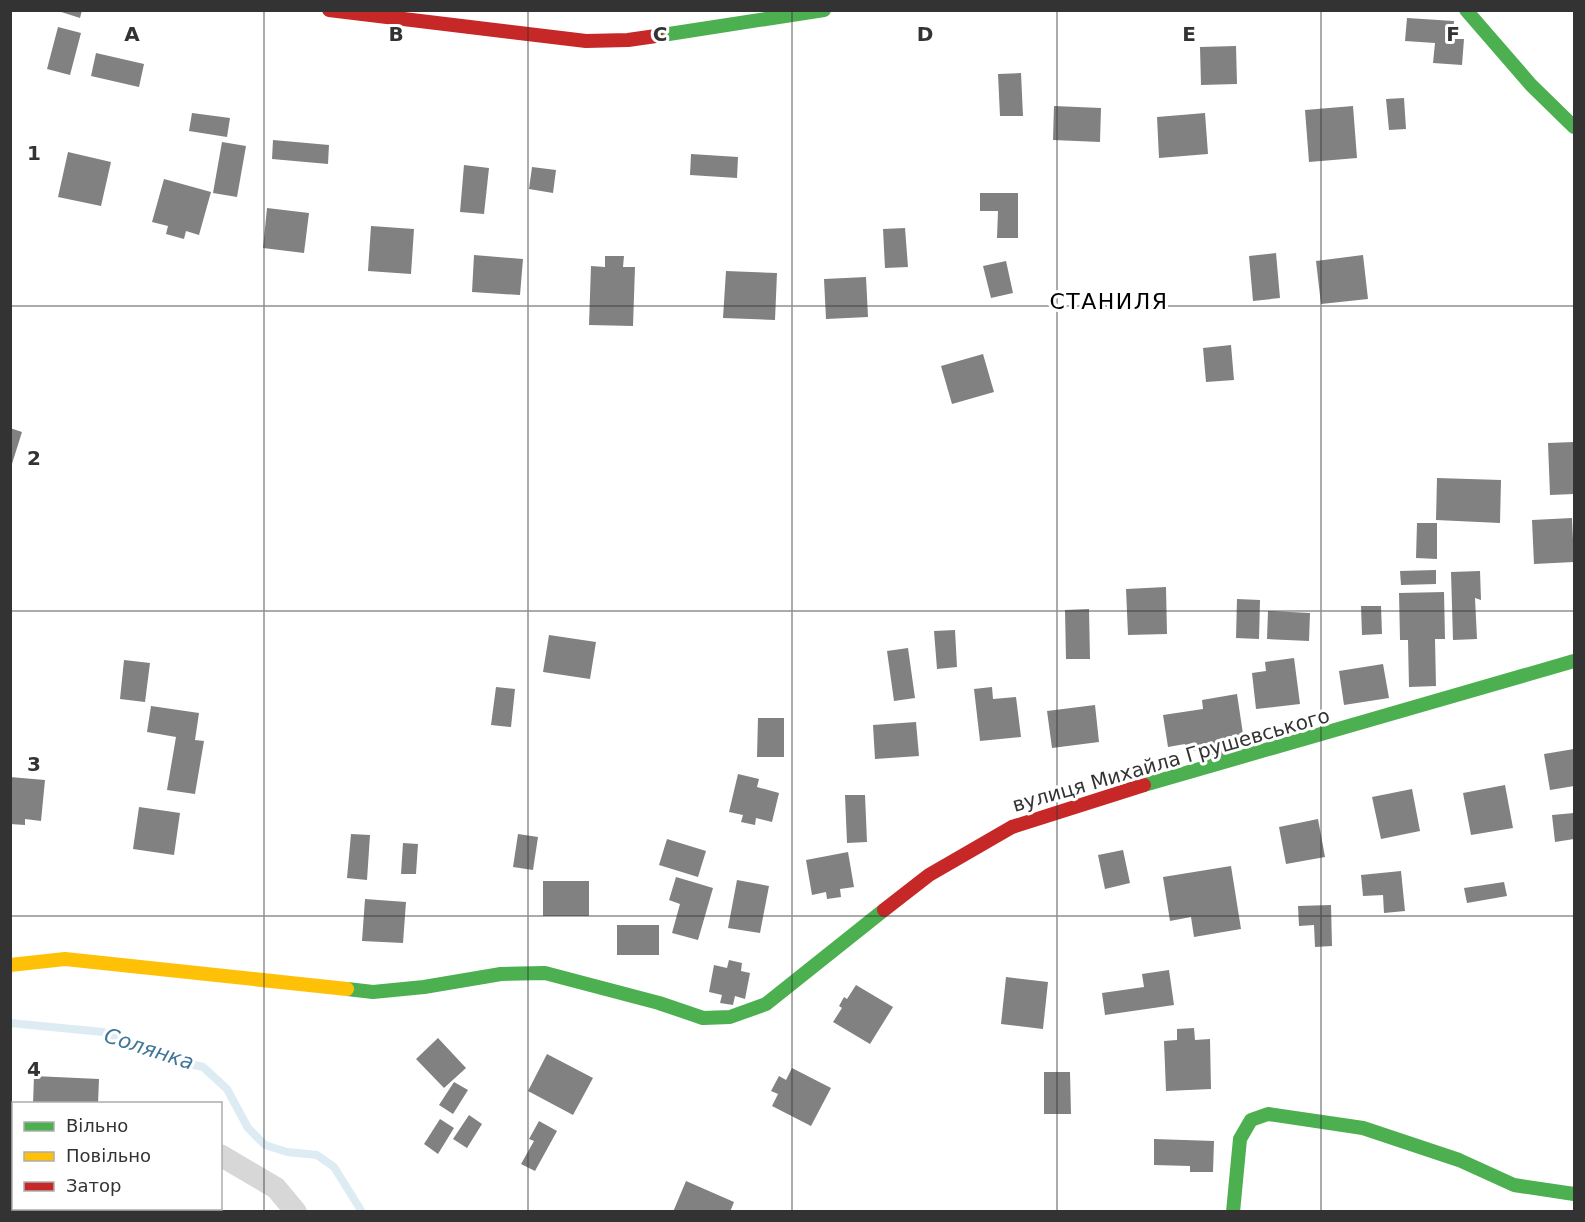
<svg xmlns="http://www.w3.org/2000/svg" width="1585" height="1222" viewBox="0 0 1585 1222" font-family="'DejaVu Sans',sans-serif">
	<style>
		.lines { fill: none; stroke-linecap: round; stroke-linejoin: round }
		.stream { stroke: #ddebf3; stroke-width: 8 }
		.building { fill: #818181 }
		.street { stroke: #d7d7d7; stroke-width: 22 }
		.fast { stroke: #4caf50; stroke-width: 14 }
		.slow { stroke: #ffc107; stroke-width: 14 }
		.jam { stroke: #c62828; stroke-width: 14 }
		.grid { fill: none; stroke: #333; stroke-width: 1.5; stroke-opacity: 0.55 }
		.labels { text-anchor: middle; stroke-width: 6; stroke-linejoin: round; paint-order: stroke }
		.street-label { font-size: 20px; fill: #333; stroke: #fff }
		.water-label { font-size: 21px; font-style: italic; fill: #3f7597; stroke: #fff }
		.quarter-label { font-size: 22px; letter-spacing: 1.5px; fill: #000; stroke: #fff }
		.grid-label { font-size: 20px; text-anchor: middle; font-weight: bold; fill: #333; stroke: #fff; stroke-width: 6; stroke-linejoin: round; paint-order: stroke }
	</style>
	<rect width="100%" height="100%" fill="#fff"/>
	<g class="lines">
		<!-- stream -->
		<path class="stream" d="M10 1023 103 1032 181 1062 203 1067 227 1089 248 1128 265 1145 287 1152 317 1155 334 1167 362 1212"/>
	</g>
	<!-- building -->
	<path class="building" d="M55 10H82L80 18Z
		M1407 18 1454 21 1453 39H1464L1462 65 1433 63 1435 43 1405 41Z
		M58 27 81 33 70 75 47 69Z
		M1236 46 1237 84 1201 85 1200 47Z
		M96 53 144 64 139 87 91 76Z
		M1021 73 1023 116H1000L998 74Z
		M1404 98 1406 129 1389 130 1386 99Z
		M1054 106 1101 108 1100 142 1053 140Z
		M1353 106 1357 158 1309 162 1305 110Z
		M192 113 230 118 227 137 189 131Z
		M1205 113 1208 154 1159 158 1157 117Z
		M273 140 329 145 328 164 272 159Z
		M222 142 246 146 237 197 213 193Z
		M68 152 111 162 101 206 58 197Z
		M691 154 738 157 737 178 690 175Z
		M464 165 489 168 484 214 460 212Z
		M532 167 556 170 553 193 529 189Z
		M164 179 211 192 199 235 186 231 184 239 166 234 168 226 152 222Z
		M980 193H1018V238H997L998 211H980Z
		M267 208 309 213 304 253 263 248Z
		M371 226 414 229 411 274 368 271Z
		M905 228 908 267 885 268 883 229Z
		M1276 253 1280 298 1253 301 1249 256Z
		M474 255 523 259 520 295 472 292Z
		M1363 255 1368 299 1321 304 1316 261Z
		M605 256H624L623 267H635L633 326 589 325 591 266 605 267Z
		M1006 261 1013 293 991 298 983 266Z
		M726 271 777 273 775 320 723 318Z
		M866 277 868 317 826 319 824 279Z
		M1231 345 1234 380 1206 382 1203 348Z
		M983 354 994 392 952 404 941 366Z
		M10 428 22 432 11 467H10Z
		M1574 442V494L1550 495 1548 443Z
		M1437 478 1501 480 1500 523 1436 520Z
		M1572 518 1574 562 1534 564 1532 520Z
		M1417 523H1437V559L1416 558Z
		M1436 570V584L1401 585 1400 571Z
		M1480 571 1481 600 1475 598 1477 639 1453 640 1451 572Z
		M1166 587 1167 634 1128 635 1126 589Z
		M1444 592 1445 639H1435L1436 686 1409 687 1408 640H1400L1399 593Z
		M1237 599 1260 600 1259 639 1236 638Z
		M1361 606H1381L1382 634 1362 635Z
		M1089 609 1090 659H1066L1065 610Z
		M1268 611 1310 613 1309 641 1267 639Z
		M955 630 957 667 937 669 934 631Z
		M549 635 596 642 590 679 543 672Z
		M908 648 915 698 894 701 887 651Z
		M1294 658 1300 704 1256 709 1252 673 1266 671 1265 662Z
		M124 660 150 663 145 702 120 699Z
		M1383 664 1389 698 1344 705 1339 671Z
		M496 687 515 689 511 727 491 725Z
		M992 687 993 699 1016 697 1021 737 980 741 974 689Z
		M1237 694 1243 734 1238 735 1241 753 1211 757 1210 748 1186 752 1185 744 1168 747 1163 715 1203 709 1202 700Z
		M1095 705 1099 742 1052 748 1047 711Z
		M151 706 199 713 195 740 204 741 195 794 167 790 176 737 147 732Z
		M758 718H784V757H757Z
		M916 722 919 756 875 759 873 725Z
		M1574 749V786L1550 790 1544 754Z
		M738 774 759 779 757 787 779 793 772 822 756 818 755 825 741 822 743 815 729 812Z
		M10 777 45 780 41 821 25 819V825L10 824Z
		M1505 785 1513 828 1471 835 1463 793Z
		M1412 789 1420 831 1381 839 1372 797Z
		M845 795H865L867 842 847 843Z
		M139 807 180 813 174 855 133 849Z
		M1574 813V839L1555 842 1552 815Z
		M1318 819 1325 857 1286 864 1279 827Z
		M351 834 370 835 367 880 347 878Z
		M518 834 538 837 533 870 513 867Z
		M667 839 706 851 698 877 659 865Z
		M403 843 418 844 416 874H401Z
		M1123 850 1130 883 1105 889 1098 855Z
		M848 852 854 887 840 889 841 897 827 899 826 892 812 895 806 860Z
		M1231 866 1241 929 1194 937 1191 917 1170 921 1163 877Z
		M1401 871 1405 911 1384 913 1383 895 1363 896 1361 875Z
		M676 877 713 888 698 940 672 933 680 904 669 900Z
		M737 880 769 886 760 933 728 928Z
		M543 881H589V916H543Z
		M1504 882 1507 896 1467 903 1464 888Z
		M365 899 406 902 403 943 362 941Z
		M1331 905 1332 946 1315 947 1314 925 1299 926 1298 906Z
		M617 925H659V955H617Z
		M729 960 742 963 741 971 750 973 745 999 735 996 733 1005 720 1003 722 995 709 992 714 965 727 968Z
		M1169 970 1174 1005 1105 1015 1102 993 1144 987 1142 974Z
		M1006 977 1048 982 1043 1029 1001 1024Z
		M856 985 893 1007 870 1044 833 1022 842 1008 839 1006 844 997 847 999Z
		M1194 1028 1195 1040 1210 1039 1211 1089 1166 1091 1164 1041 1177 1040V1029Z
		M438 1038 466 1068 444 1088 416 1059Z
		M547 1054 593 1078 573 1115 528 1091Z
		M792 1068 831 1088 811 1126 772 1106 778 1094 771 1091 779 1076 786 1080Z
		M1044 1072H1070L1071 1114H1044Z
		M34 1076 99 1079 98 1104H33Z
		M454 1082 468 1090 453 1114 439 1105Z
		M469 1115 482 1124 467 1148 453 1139Z
		M440 1119 454 1128 438 1154 424 1144Z
		M539 1121 557 1131 535 1171 521 1164 534 1141 529 1139Z
		M1154 1139 1214 1141 1213 1172H1190V1166L1154 1165Z
		M686 1181 734 1202 730 1212H673Z
		M10 1205 14 1208H46L45 1212H10Z
		M76 1208H116V1212H76Z"/>
	<g class="lines">
		<!-- street -->
		<path class="street" d="M10 1131H14
			M220 1155 276 1188 296 1212"/>
		<!-- fast -->
		<path class="fast" d="M1466 10 1531 85 1574 127
			M656 36 824 10
			M1144 785 1574 661
			M347 989 373 992 424 987 501 974 545 973 659 1003 703 1018 730 1017 766 1004 884 910
			M1233 1212 1240 1139 1251 1120 1268 1114 1363 1128 1459 1160 1514 1185 1574 1194"/>
		<!-- slow -->
		<path class="slow" d="M10 965 65 959 347 989"/>
		<!-- jam -->
		<path class="jam" d="M329 10 586 41 628 40 656 36
			M884 910 929 875 1012 827 1144 785"/>
	</g>
	<!-- grid -->
	<path class="grid" d="M264 10V1212M528 10V1212M792 10V1212M1057 10V1212M1321 10V1212M10 306H1574M10 611H1574M10 916H1574"/>
	<g class="labels">
		<!-- street labels -->
		<g class="street-label">
			<text transform="translate(1171 760) rotate(-16)" y="7">вулиця Михайла Грушевського</text>
		</g>
		<!-- water labels -->
		<g class="water-label">
			<text transform="translate(149 1049) rotate(18)" y="7">Солянка</text>
		</g>
		<!-- quarter labels -->
		<g class="quarter-label">
			<text x="1109" y="309">СТАНИЛЯ</text>
		</g>
	</g>
	<g class="grid-label">
		<text x="132" y="41">A</text>
		<text x="396" y="41">B</text>
		<text x="660" y="41">C</text>
		<text x="925" y="41">D</text>
		<text x="1189" y="41">E</text>
		<text x="1453" y="41">F</text>
		<text x="34" y="160">1</text>
		<text x="34" y="465">2</text>
		<text x="34" y="771">3</text>
		<text x="34" y="1076">4</text>
	</g>
	<!-- border -->
	<rect width="1585" height="1222" fill="none" stroke="#333333" stroke-width="24"/>
	<!-- legend -->
	<rect x="12" y="1102" width="210" height="108" fill="#ffffff" stroke="#adadad" stroke-width="1.5"/>
	<rect x="24" y="1122" width="30" height="9" fill="#4caf50" stroke="#adadad" stroke-width="1.5"/>
	<text x="66" y="1132" font-size="18" fill="#333333">Вільно</text>
	<rect x="24" y="1152" width="30" height="9" fill="#ffc107" stroke="#adadad" stroke-width="1.5"/>
	<text x="66" y="1162" font-size="18" fill="#333333">Повільно</text>
	<rect x="24" y="1182" width="30" height="9" fill="#c62828" stroke="#adadad" stroke-width="1.5"/>
	<text x="66" y="1192" font-size="18" fill="#333333">Затор</text>
</svg>
